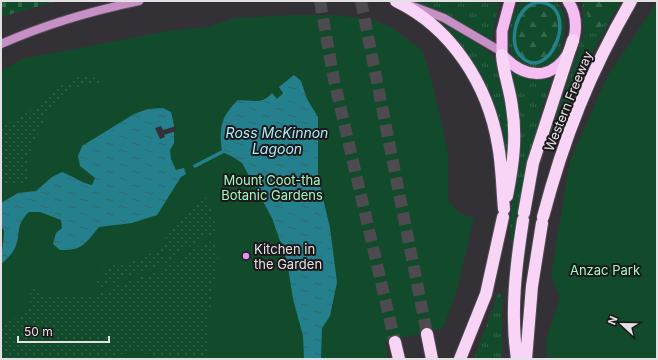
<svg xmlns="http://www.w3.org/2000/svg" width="658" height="360" viewBox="0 0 658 360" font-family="Inter,sans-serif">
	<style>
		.grass { fill: url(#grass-tufts) }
		.forest { fill: url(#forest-firs) }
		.cemetery { fill: url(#cemetery-stones) }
		.park { fill: #124b2b }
		.garden { fill: url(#garden-dots) }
		.water { fill: url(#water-ripples) }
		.pier { fill: #343136 }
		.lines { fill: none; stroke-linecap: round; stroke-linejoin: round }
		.stream { stroke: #24808c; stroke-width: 3.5 }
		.motorway-tunnel { stroke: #4e4b50; stroke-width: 12; stroke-dasharray: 12 6; stroke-linecap: butt }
		.secondary-casing { stroke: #504d52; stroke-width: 10 }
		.trunk-casing { stroke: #504d52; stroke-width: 13 }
		.motorway-casing { stroke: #504d52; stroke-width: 14 }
		.secondary { stroke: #c68fc5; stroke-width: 8 }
		.trunk { stroke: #f4bef2; stroke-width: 11 }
		.motorway { stroke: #f8d5f6; stroke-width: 12 }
		.poi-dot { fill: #f18af4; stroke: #1b191c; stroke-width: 1.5 }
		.labels { text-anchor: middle; stroke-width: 4; stroke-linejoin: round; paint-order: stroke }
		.street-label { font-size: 13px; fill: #e4e1e5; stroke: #1b191c }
		.park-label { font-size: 13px; fill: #a4f9c0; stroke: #1b191c }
		.poi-label { font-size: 13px; fill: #e4e1e5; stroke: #1b191c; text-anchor: start }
		.water-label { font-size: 14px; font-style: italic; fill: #aaeef8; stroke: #1b191c }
	</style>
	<defs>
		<pattern id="grass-tufts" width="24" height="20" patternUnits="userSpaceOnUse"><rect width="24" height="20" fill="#124b2b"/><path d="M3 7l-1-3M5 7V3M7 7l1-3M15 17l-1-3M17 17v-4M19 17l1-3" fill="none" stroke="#34654a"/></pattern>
		<pattern id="forest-firs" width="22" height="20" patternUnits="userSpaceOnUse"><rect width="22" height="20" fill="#124b2b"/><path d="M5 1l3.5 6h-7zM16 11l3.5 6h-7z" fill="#34654a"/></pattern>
		<pattern id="cemetery-stones" width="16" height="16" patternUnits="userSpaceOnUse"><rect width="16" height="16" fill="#124b2b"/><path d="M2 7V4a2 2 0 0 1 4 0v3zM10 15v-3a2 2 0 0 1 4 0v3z" fill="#34654a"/></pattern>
		<pattern id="garden-dots" width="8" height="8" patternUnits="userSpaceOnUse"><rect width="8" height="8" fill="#124b2b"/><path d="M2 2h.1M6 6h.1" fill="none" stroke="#34654a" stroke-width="1.8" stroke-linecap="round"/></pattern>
		<pattern id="water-ripples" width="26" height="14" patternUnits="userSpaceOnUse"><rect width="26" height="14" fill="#24808c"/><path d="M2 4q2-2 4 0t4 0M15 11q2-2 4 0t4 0" fill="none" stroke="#316870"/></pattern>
	</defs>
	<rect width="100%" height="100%" fill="#343136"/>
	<!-- grass -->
	<path class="grass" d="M411 1H468L480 3H499L491 42C466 24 440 11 411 1Z
		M523 1H555C566 10 566 21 564 34 562 43 562 53 555 60 540 75 513 67 509 46 508 39 510 32 511 25 513 15 515 7 523 1Z
		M582 1H621C602 34 583 68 569 103 563 118 559 133 553 147L549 148 547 144 584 32Z
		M437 22C448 24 488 48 494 58 496 62 496 68 497 73 501 88 516 141 505 153L499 134Z
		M510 71C524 80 536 81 552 79L542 108 525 174 514 247C503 229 518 180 520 159 523 129 518 99 510 71Z
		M498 294H502V359H474Z"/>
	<!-- forest -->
	<path class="forest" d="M587 1H614L599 30 595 31C588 25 586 10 587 1Z
		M535 3C578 0 556 80 524 57 507 45 517 9 535 3Z"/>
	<!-- cemetery -->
	<path class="cemetery" d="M1 1H57L1 17Z"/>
	<!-- park -->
	<path class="park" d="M657 2V359H547L546 340 560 298 551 275 570 161 607 77Z
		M291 15H337L373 20 389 26 417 46 423 53 431 78 448 152V199L453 207 461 214 474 218 457 290 443 328 385 342 388 359H1V71L22 59 173 30 207 27 235 18Z"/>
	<!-- garden -->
	<path class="garden" d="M83 75 95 78 101 82 70 89 47 115 32 147 26 165 28 184 1 185V124L16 121 63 85Z
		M204 194 213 213 217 236 202 238 176 256 157 250 178 222Z
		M215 241 218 259 209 314 206 359H158L155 356 129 349 115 359H1V327L30 308V291L36 288 42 295H96L125 282 162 270 204 242Z
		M155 251 174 258 161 266 122 279 99 290 100 286 96 285V281L105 278 102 268 139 260Z"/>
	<!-- water -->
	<path class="water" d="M294 75 301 81 307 99 318 117V177L330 228 337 282 330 316 322 328 321 359H304L303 336 293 299 287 261 272 218 242 163 233 157 222 152C219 129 220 117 238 100 252 100 262 105 272 93L277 99 283 93 279 87Z
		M163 108 171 112 174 125V143L170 150 171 159 176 170 184 168 186 174 181 177 157 215 132 223 99 227C85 244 82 251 60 250L53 244 56 233 62 228 61 220 40 212H29C13 226 23 238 12 253 9 257 5 261 1 264 1 252 4 242 4 230L1 227V203L18 193 36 191 52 177 62 172C73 176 81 183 92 185L95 178 80 166 78 156 82 146 134 114 148 109Z"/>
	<!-- pier -->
	<path class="pier" d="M161 126 163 130 176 126V131L164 135 165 137 160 139 155 128Z"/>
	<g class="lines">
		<!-- stream -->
		<path class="stream" d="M539 2C583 5 548 90 519 54 508 40 517 4 539 2Z
			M195 166 222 152"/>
		<!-- motorway-tunnel -->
		<path class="motorway-tunnel" d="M320 1 334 80 395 342
			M361 1 427 334"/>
		<defs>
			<path id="secondary" d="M410 5 444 18 502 52
				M1 44C46 24 91 11 139 1"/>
			<path id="trunk" d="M510 1 502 31V55C551 107 593 37 568 1"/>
			<path id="motorway" d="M396 1C452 28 488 85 498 145 502 166 502 188 504 209
				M502 55C503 72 510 89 512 107 517 138 513 165 507 196
				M524 213 533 163 573 40
				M543 217C564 137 590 72 631 1
				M427 334 432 359
				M395 342 399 359
				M460 359 486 294 503 217
				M517 359C510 313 516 265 523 220
				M526 359 532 286 542 223"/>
		</defs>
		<!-- secondary casing -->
		<use href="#secondary" class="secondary-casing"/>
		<!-- trunk casing -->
		<use href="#trunk" class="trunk-casing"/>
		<!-- motorway casing -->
		<use href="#motorway" class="motorway-casing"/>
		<!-- secondary -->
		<use href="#secondary" class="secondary"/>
		<!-- trunk -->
		<use href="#trunk" class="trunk"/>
		<!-- motorway -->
		<use href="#motorway" class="motorway"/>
	</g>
	<!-- markers -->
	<circle class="poi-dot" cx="246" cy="256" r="4"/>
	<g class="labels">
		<!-- street labels -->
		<g class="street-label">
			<text transform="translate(568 101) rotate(-68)" y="5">Western Freeway</text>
		</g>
		<!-- park labels -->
		<g class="park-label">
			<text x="272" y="185">Mount Coot-tha<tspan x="272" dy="15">Botanic Gardens</tspan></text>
			<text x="605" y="275">Anzac Park</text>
		</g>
		<!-- poi labels -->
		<g class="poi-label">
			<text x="254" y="254">Kitchen in<tspan x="254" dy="15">the Garden</tspan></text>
		</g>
		<!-- water labels -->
		<g class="water-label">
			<text x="277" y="138">Ross McKinnon<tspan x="277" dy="16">Lagoon</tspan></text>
		</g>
	</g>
	<!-- border -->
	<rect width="658" height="360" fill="none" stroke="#e4e1e5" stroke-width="4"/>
	<!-- north arrow -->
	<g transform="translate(622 324) rotate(292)" stroke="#1b191c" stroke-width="3" paint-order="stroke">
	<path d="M0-3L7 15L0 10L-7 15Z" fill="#e4e1e5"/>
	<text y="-6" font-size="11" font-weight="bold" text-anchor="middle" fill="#e4e1e5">N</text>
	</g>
	<!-- scale -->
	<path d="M18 336v6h91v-6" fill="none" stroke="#e4e1e5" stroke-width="2"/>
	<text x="24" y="336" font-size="12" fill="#e4e1e5" stroke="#1b191c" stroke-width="3" paint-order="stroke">50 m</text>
</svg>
